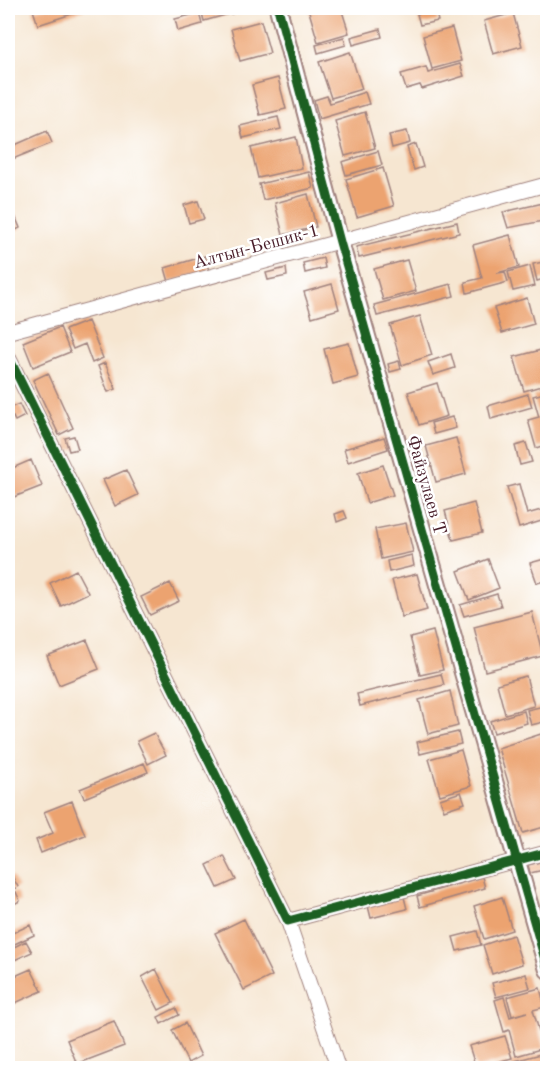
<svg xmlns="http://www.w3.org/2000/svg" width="555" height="1076" viewBox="0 0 555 1076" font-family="'Old Standard TT',serif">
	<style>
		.building { fill: #eca36f }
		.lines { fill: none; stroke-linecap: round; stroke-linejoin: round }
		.minor-casing { stroke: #a0827e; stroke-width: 16 }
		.tertiary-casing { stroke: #a0827e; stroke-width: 20 }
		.minor { stroke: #fff; stroke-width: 14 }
		.tertiary { stroke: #fff; stroke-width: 16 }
		.cycleway-casing { stroke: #fff; stroke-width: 13 }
		.cycleway { stroke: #1b5e20; stroke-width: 9 }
		.labels { text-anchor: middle; stroke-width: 5; stroke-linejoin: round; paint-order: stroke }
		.street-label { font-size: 18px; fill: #4a1f2b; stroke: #fff }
	</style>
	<rect width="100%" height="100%" fill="#fff"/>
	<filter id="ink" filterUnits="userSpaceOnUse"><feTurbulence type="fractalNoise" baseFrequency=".0167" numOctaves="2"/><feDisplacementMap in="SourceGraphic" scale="12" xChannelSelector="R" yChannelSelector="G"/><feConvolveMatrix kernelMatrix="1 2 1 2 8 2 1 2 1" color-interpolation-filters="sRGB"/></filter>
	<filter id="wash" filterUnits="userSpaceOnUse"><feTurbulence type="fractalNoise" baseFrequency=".008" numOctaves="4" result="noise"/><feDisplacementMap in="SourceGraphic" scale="24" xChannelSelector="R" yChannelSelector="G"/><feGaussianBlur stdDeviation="1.35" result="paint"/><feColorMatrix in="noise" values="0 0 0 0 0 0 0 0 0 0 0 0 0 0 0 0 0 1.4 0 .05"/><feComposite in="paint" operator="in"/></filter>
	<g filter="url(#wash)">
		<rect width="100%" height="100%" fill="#f6e6d1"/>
		<g id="blocks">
			<!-- building -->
			<path class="building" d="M41 8H84V10L38 25 33 10Z
				M208 8H227L229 14 204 21 201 9Z
				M229 8H251L231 14Z
				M308 8H341L349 33 318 42Z
				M435 9 438 21 420 25 417 14Z
				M199 13 202 24 178 31 175 19Z
				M513 13 522 46 493 54 484 21Z
				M261 21 270 53 240 61 231 29Z
				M452 28 461 61 432 69 423 36Z
				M380 29 382 37 353 45 351 37Z
				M344 37 346 45 318 53 316 45Z
				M350 52 362 89 331 98 319 62Z
				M460 64 464 76 422 89 420 85 406 89 401 74 426 67 428 73Z
				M278 78 286 109 260 115 252 85Z
				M365 92 369 104 319 119 314 100 327 96 330 103Z
				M365 112 375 148 345 156 335 121Z
				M278 117 281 129 243 138 240 126Z
				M47 131 52 143 8 161V148Z
				M407 131 410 143 392 148 389 135Z
				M296 137 302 168 258 178 251 148Z
				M416 144 423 167 414 170 407 147Z
				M378 151 382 165 346 175 342 162Z
				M383 168 394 206 357 217 346 179Z
				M309 172 313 188 263 200 259 184Z
				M308 194 316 227 283 235 275 203Z
				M8 199 20 228 8 234Z
				M198 201 204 219 189 223 184 205Z
				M548 202V220L508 228 503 212Z
				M457 222 459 233 359 258 356 247Z
				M510 235 519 267 497 273 505 272 508 282 467 293 465 282 482 278 473 245Z
				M205 256 209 271 169 282 165 268Z
				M323 258 325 268 305 273 303 263Z
				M407 260 416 291 383 300 374 269Z
				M548 261V278L537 281 533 264Z
				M530 266 535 286 513 291 508 272Z
				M286 268 287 276 268 280 266 273Z
				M332 284 339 309 312 317 304 292Z
				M451 284 454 296 377 316 374 305Z
				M527 298 534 324 502 333 494 308Z
				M420 316 432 355 402 365 390 325Z
				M88 321 103 358 92 363 85 344 73 349 65 330Z
				M60 327 70 352 33 367 23 342Z
				M349 343 358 377 333 384 324 349Z
				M541 350 548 372V384L524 391 514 357Z
				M451 354 455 368 433 375 428 362Z
				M399 361 401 369 390 372 388 364Z
				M105 363 116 389 108 392 98 366Z
				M48 373 73 428 59 435 33 380Z
				M437 383 447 416 419 425 408 392Z
				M548 392V444L536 448 528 420 539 417 533 396Z
				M528 394 532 407 491 419 488 406Z
				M8 397 12 407 19 404 25 416 15 421 13 417 8 419Z
				M452 417 456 428 434 434 431 423Z
				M74 436 78 449 69 451 65 438Z
				M384 437 388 449 348 462 344 449Z
				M456 438 466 474 436 482 426 446Z
				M526 443 532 462 520 465 515 446Z
				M31 460 42 486 14 497 8 482V470Z
				M383 465 393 495 367 503 358 473Z
				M126 470 138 495 115 506 103 480Z
				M519 484 527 514 548 508V519L519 528 507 487Z
				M8 493 12 505 8 507Z
				M474 503 482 533 453 540 445 511Z
				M344 511 347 518 337 522 335 514Z
				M406 523 413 552 381 559 375 529Z
				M412 555 414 566 389 572 387 561Z
				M548 558V580L537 583 530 563Z
				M488 559 499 588 469 600 458 571Z
				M76 570 88 593 61 606 50 583Z
				M417 574 427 610 402 617 392 580Z
				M170 583 179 601 150 615 141 597Z
				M497 594 501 606 464 616 460 605Z
				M532 612 543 656 485 671 474 627Z
				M433 631 443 670 420 675 410 637Z
				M87 640 99 669 59 685 47 656Z
				M441 674 444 685 360 706 357 694Z
				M526 676 534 706 505 714 497 684Z
				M450 691 458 726 428 734 419 700Z
				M548 705V721L531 725 527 710Z
				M524 711 527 723 494 733 490 721Z
				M458 732 461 744 420 754 417 742Z
				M154 733 166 755 148 764 137 741Z
				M541 734 548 756V773L541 775 548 797V826L523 833 498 748Z
				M461 750 471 786 440 795 429 759Z
				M144 763 148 772 84 798 80 789Z
				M461 792 465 803 444 810 440 799Z
				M72 801 85 835 41 853 36 840 53 833 44 812Z
				M224 856 236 880 218 888 207 865Z
				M548 860V869L530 873 528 865Z
				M12 876 18 887 8 892V878Z
				M482 877 485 888 420 907 417 896Z
				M16 892 20 901 8 907V896Z
				M404 897 407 909 371 918 368 906Z
				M502 897 512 930 484 939 474 906Z
				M244 919 272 976 244 990 215 933Z
				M30 925 34 935 8 947V935Z
				M477 931 481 945 457 951 453 937Z
				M513 935 522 964 492 974 483 945Z
				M26 941 32 952 8 963V950Z
				M31 969 42 991 13 1004 8 994V979Z
				M156 969 173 1003 159 1010 142 977Z
				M526 974 530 988 496 997 492 983Z
				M540 988 545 1007 533 1010 544 1048 516 1056 509 1030 504 1032 495 1000 504 997 510 1017 527 1012 512 1016 507 997Z
				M176 1008 179 1015 161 1024 158 1017Z
				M114 1021 124 1046 77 1064 67 1040Z
				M185 1023 201 1056 188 1063 172 1030Z
				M505 1036 512 1058 476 1068 469 1046Z
				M548 1052V1068H512L511 1062Z
				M507 1063 509 1068H491Z"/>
		</g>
	</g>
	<g filter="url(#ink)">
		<use href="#blocks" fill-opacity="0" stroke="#a0827e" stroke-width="1.5"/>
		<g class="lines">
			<defs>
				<path id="minor" d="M8 332 548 184
					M8 356 288 921 548 852
					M288 921 338 1068"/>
				<path id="tertiary" d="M278 8 340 242 548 970"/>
			</defs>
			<!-- minor casing -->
			<use href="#minor" class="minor-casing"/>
			<!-- tertiary casing -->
			<use href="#tertiary" class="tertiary-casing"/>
			<!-- minor -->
			<use href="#minor" class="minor"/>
			<!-- tertiary -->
			<use href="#tertiary" class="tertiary"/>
			<defs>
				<path id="cycleway" d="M278 8 340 242 548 970
					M8 356 288 921 548 852"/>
			</defs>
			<!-- cycleway casing -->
			<use href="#cycleway" class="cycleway-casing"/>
			<!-- cycleway -->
			<use href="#cycleway" class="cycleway"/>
		</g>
	</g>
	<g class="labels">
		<!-- street labels -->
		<g class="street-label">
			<text transform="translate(256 246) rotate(-15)" y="6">Алтын-Бешик-1</text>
			<text transform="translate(427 485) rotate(74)" y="6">Файзулаев Т</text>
		</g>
	</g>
	<!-- margin -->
	<rect width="555" height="1076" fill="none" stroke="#fff" stroke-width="30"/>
</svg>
